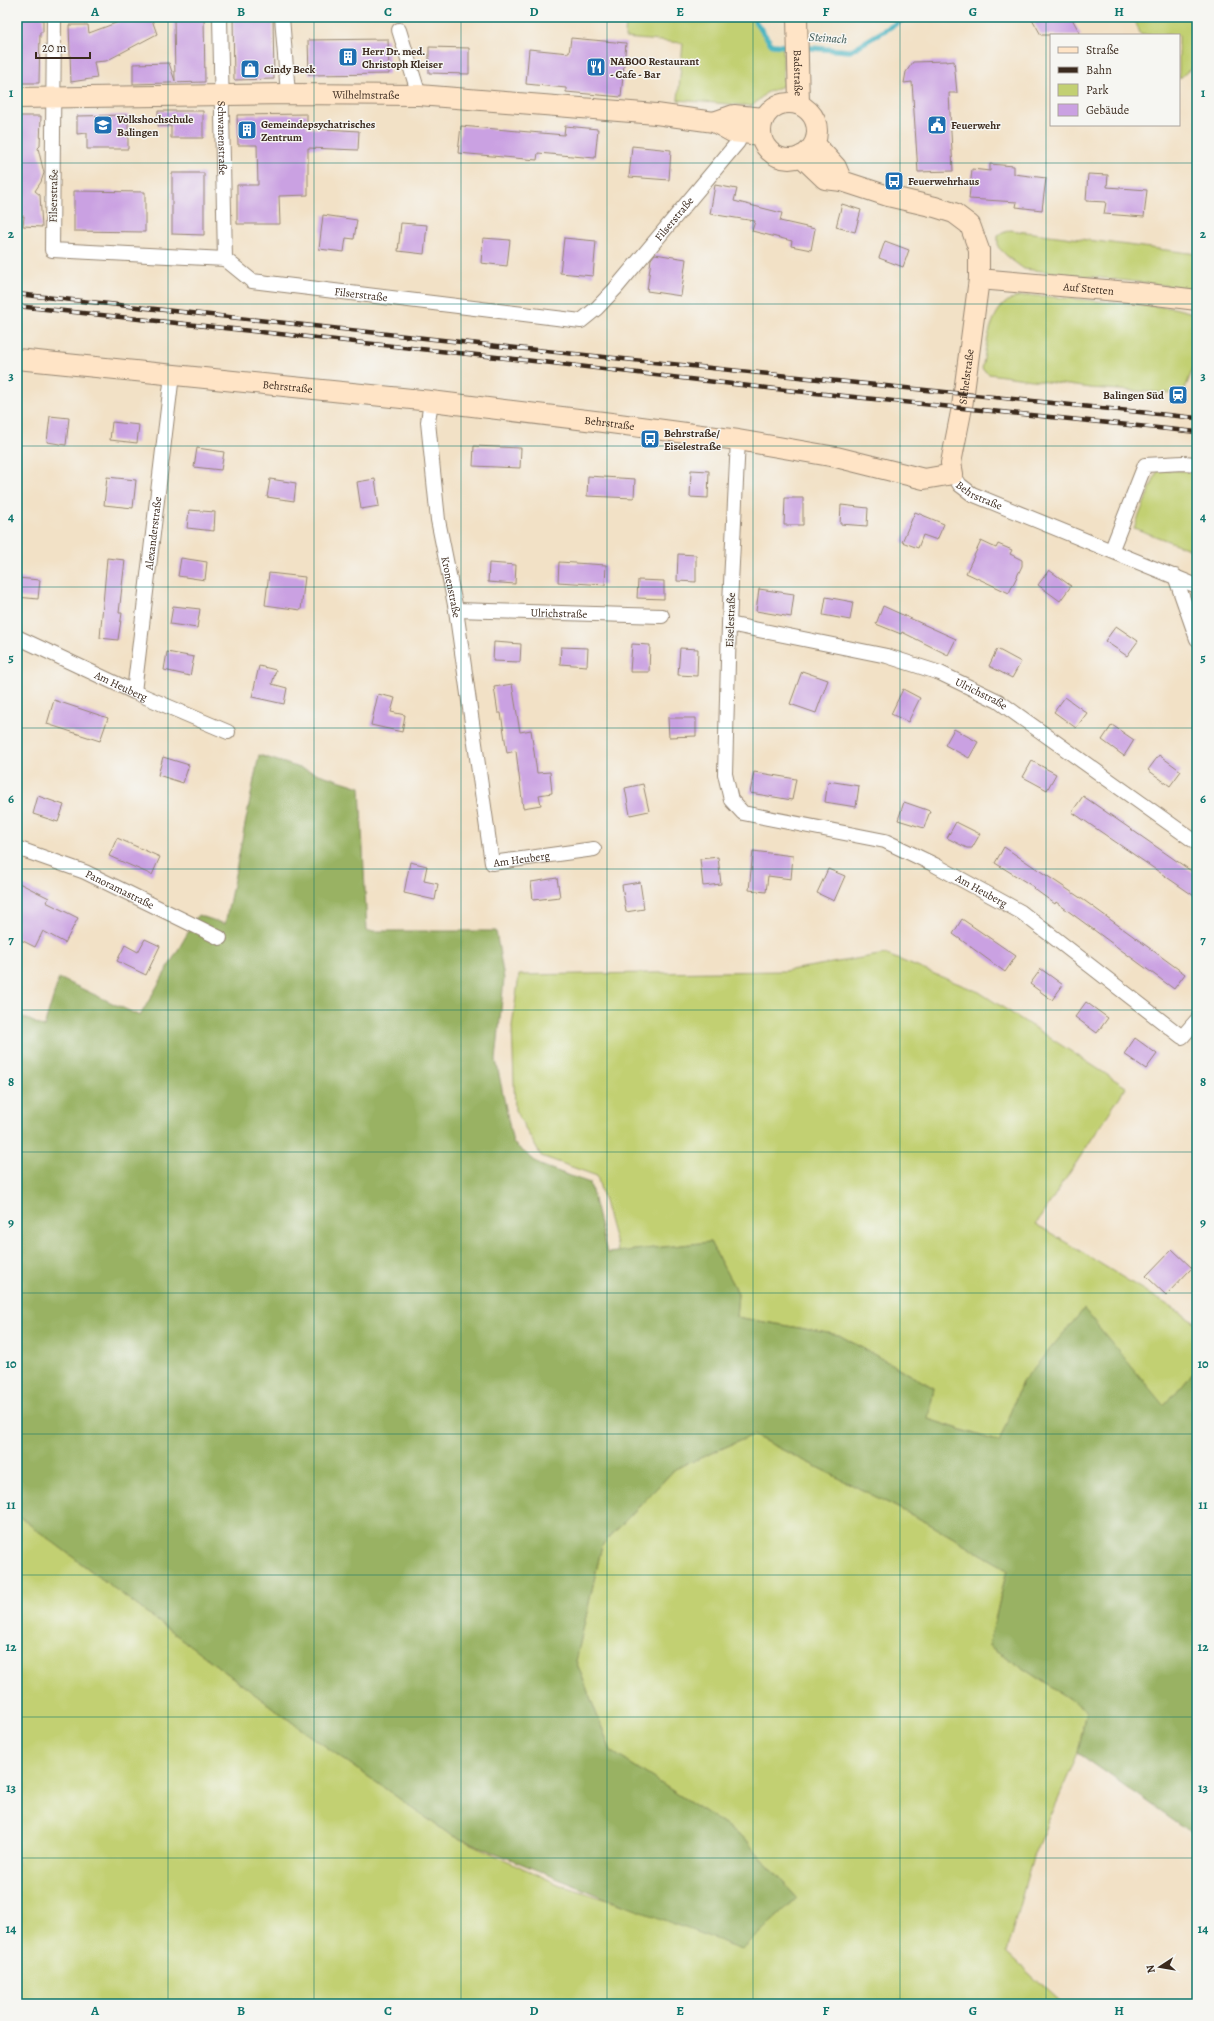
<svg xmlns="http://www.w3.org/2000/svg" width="1214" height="2021" viewBox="0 0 1214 2021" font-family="Alegreya,serif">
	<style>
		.green { fill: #c2d072; stroke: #7e7d48 }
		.forest { fill: #99b264; stroke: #6a6e41 }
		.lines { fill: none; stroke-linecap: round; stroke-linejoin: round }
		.stream { stroke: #44b2c0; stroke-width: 5.5 }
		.building { fill: #caa1e2 }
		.street-casing { stroke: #968672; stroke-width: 16 }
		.secondary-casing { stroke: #968672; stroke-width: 22 }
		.street { stroke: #fff; stroke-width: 14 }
		.secondary { stroke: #ffe4c6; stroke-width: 20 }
		.rail-casing { stroke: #3b2a1e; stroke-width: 4.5 }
		.rail { stroke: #f6f6f2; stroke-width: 3; stroke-dasharray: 9; stroke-linecap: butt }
		.grid { fill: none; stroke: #0f766e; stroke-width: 1; stroke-opacity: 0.55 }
		.labels { text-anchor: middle; stroke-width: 3; stroke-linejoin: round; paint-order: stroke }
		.poi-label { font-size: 11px; font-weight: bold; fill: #3b2a1e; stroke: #f6f6f2; text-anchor: start }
		.street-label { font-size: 11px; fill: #3b2a1e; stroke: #f6f6f2 }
		.water-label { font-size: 12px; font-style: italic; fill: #3e5a57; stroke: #f6f6f2 }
		.neatline { fill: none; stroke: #0f766e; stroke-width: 1.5 }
		.grid-label { font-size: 13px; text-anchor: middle; font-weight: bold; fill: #0f766e }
	</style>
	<rect width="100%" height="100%" fill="#f6f6f2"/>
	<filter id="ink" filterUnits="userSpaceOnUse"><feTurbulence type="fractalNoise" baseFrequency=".025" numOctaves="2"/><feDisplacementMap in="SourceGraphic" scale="8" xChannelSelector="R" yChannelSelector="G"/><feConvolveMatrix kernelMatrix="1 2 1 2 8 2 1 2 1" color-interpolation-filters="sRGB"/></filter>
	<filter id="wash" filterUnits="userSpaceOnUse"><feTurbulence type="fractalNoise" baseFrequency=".012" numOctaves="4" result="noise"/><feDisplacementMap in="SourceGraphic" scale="16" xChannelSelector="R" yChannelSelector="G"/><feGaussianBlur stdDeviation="0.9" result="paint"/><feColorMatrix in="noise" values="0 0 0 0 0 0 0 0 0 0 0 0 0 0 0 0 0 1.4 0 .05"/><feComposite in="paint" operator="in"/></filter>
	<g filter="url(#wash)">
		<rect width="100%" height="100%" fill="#f2e1c6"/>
		<!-- green -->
		<path class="green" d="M602 17H752L772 45 783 46V86L766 93 752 106 678 100 683 43 625 38 626 19Z
			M1133 17H1197V63L1179 79V35H1141Z
			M1010 230 1197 254V289L1024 269 1009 258 998 247V235Z
			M1042 296 1174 308 1197 314V358L1183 394 1090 388 989 374 982 369C987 346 989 304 1017 297 1025 295 1034 296 1042 296Z
			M1158 469 1197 472V552L1134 528Z
			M885 954 979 992 1126 1087 1036 1224 1197 1323V1368L1164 1406 1022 1382 1000 1442 928 1419 934 1388 839 1335 736 1317 738 1294 710 1242 618 1252 597 1176 541 1156 515 1110 512 1026 519 975 784 971Z
			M753 1435 926 1522 1007 1569 989 1646 1086 1710 1078 1753 1034 1854 1006 1952 1062 2004H17V1515L297 1726 449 1834 558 1884 703 1931 742 1949 797 1898 742 1836 611 1751 576 1661 602 1545 675 1469Z"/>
		<!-- forest -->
		<path class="forest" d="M259 755 360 787 367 931H496L504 979 496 1060 513 1143 540 1165 590 1183 607 1253 710 1242 738 1294 736 1317 839 1335 934 1388 928 1419 999 1442 1022 1382 1084 1309 1164 1406 1197 1368V1836L1078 1753 1086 1710 989 1646 1007 1569 926 1522 753 1435 675 1469 602 1545 576 1661 611 1751 742 1836 797 1898 742 1949 615 1902 449 1834 297 1726 17 1515V1014L44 1027 59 978 140 1016 198 915 225 924Z"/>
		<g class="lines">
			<!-- stream -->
			<path class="stream" d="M752 17 772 45 850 51 907 17"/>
		</g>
		<g id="blocks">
			<!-- building -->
			<path class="building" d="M17 17H43V32H40L39 83H17Z
				M132 17H151L157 34 106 61 94 62 97 78 71 82 69 25H88L89 33Z
				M174 17H204L205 82 133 84V64L169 63 175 81Z
				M233 17H273L274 79 234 80Z
				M1031 17H1071L1081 35H1041Z
				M571 38 626 43 621 97 566 92V88L526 84 529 49 569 53Z
				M388 39 389 74 309 75 308 40Z
				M429 47 469 48V74L429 73Z
				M946 61V62L954 61 957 93H949L953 171 918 172 912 82 904 83 906 72 913 62Z
				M158 111H203V138H171V126H158Z
				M307 114V128L359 131 358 150 308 148V195L279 196 280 224H237V185H258L257 145H238L237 115Z
				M128 115V149H87V133L77 134V116Z
				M17 116H41L40 146 38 148 44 173 41 182 35 191 40 195 42 227 23 226 24 216H17Z
				M461 126 564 135 565 126 598 129 595 158 538 153 537 160 458 153Z
				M632 146 671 150 669 180 629 177Z
				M990 164 1014 166V174L1046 178 1042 210 1016 207 1017 202 969 199 972 169 990 171Z
				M172 173H204V235L172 234Z
				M1088 174 1108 175 1107 187 1147 190 1144 217 1104 214 1106 202 1086 201Z
				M715 185 737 189 734 201 782 213 780 221 815 229 811 250 791 246 792 241 752 231 755 221 710 214Z
				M74 191 145 192V232L74 231Z
				M842 204 861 210 855 232 836 227Z
				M323 215 357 220 354 239 346 238 344 252 319 249Z
				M401 223 427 225 424 254 398 251Z
				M483 238 510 240 507 266 481 263Z
				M564 238 596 241 593 276 560 273Z
				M885 241 909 250 903 267 879 258Z
				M655 254 686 259 681 296 647 291 651 259Z
				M50 416 69 418 66 445 47 442Z
				M112 422 139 425 137 443 110 440Z
				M474 446 521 448 520 468 473 466Z
				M197 448 224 452 221 470 194 467Z
				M691 470 709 471 708 498 690 497Z
				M588 476 635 479 634 498 587 496Z
				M107 477 136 480 133 508 104 505Z
				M270 479 296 483 294 501 267 497Z
				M375 479 379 506 361 509 357 482Z
				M785 498H803V525H784Z
				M841 505 868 508 867 526 840 524Z
				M189 510 215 512 214 531 187 528Z
				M915 512 944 524 937 540 923 535 918 548 902 542Z
				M981 541 996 548 998 544 1012 550 1010 554 1022 560V566L1009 593 966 573Z
				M678 554 696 555V582L677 581Z
				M107 558 125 560 119 613H122L118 640 100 638Z
				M181 558 207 562 205 580 178 576Z
				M559 562 606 565 605 585 558 582Z
				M489 563 516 565 515 584 488 582Z
				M1049 570 1071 586 1060 601 1038 585Z
				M269 573 305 577 301 610 265 605Z
				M17 578 40 580 38 599 17 597Z
				M638 580 664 581V599L637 598Z
				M759 589 794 594 791 617 756 611Z
				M826 597 853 602 850 620 823 615Z
				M173 606 200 609 197 628 170 624Z
				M883 606 956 639 948 655 902 632 901 634 876 624Z
				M1116 626 1138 641 1127 656 1105 641Z
				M494 642 521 644 520 662 493 661Z
				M632 644 650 645 649 672H630Z
				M561 647 588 648 587 666 560 664Z
				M680 648 698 649 697 676 678 675Z
				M997 649 1021 662 1012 678 989 666Z
				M167 652 194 657 190 676 164 670Z
				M259 666 276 670 272 684 287 688 284 704 252 697Z
				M802 671 828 680 816 713 790 704Z
				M512 684 520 732 531 730 537 773 550 772 552 793 539 795 541 805 523 808 516 751 507 753 501 713H498L494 687Z
				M903 689 920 698 908 722 891 714Z
				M378 694 395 698 391 712 405 715 402 732 371 725Z
				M1065 697 1087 713 1076 728 1054 712Z
				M54 700 108 718 100 741 47 724Z
				M668 718H696V736L669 737Z
				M1112 725 1134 740 1124 756 1102 740Z
				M954 729 978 742 969 758 945 745Z
				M1159 755 1181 771 1170 786 1148 770Z
				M163 757 189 765 183 783 158 775Z
				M1032 761 1056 774 1047 790 1023 777Z
				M754 772 796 779 792 800 750 793Z
				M828 781 859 786 856 807 825 802Z
				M643 784 649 811 630 815 625 788Z
				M38 796 64 805 58 822 33 814Z
				M1083 796 1197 875V898L1072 812Z
				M904 802 930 811 924 828 898 820Z
				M956 822 980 834 972 848H967L947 838Z
				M117 838 160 857 152 875 109 856Z
				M1004 847 1085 901 1185 974 1174 989 1056 902 1055 904 1033 888 1034 887 995 863Z
				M753 851 793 856 791 879 768 876 766 892 749 890Z
				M718 857 721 884 703 886 700 859Z
				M410 862 427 866 424 881 438 884 435 900 404 893Z
				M828 869 845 876 834 901 817 893Z
				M557 878 560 897 533 900 531 882Z
				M17 882 49 898 46 902 78 918 65 943 43 931 35 947 17 938Z
				M640 882 644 909 626 912 622 885Z
				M962 919 1016 956 1005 972 953 934Z
				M145 939 160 946 146 975 117 961 125 945 138 952Z
				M1041 969 1063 985 1052 1000 1030 984Z
				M1086 1002 1108 1018 1097 1033 1075 1017Z
				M1135 1038 1157 1054 1146 1069 1124 1054Z
				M1172 1249 1192 1268 1166 1295 1146 1276Z"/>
		</g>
	</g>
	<g filter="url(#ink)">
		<use href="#blocks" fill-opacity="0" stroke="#968672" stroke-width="1"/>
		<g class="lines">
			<defs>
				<g id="street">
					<path id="s1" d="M54 17 52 250 225 259 252 281 581 321 597 308 615 289 738 142 740 133"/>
					<path id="s2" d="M220 17 225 259"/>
					<path d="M282 17 288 94"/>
					<path d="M399 30 419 95"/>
					<path id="s3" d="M431 401 428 422 438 520 456 610 492 863 594 849"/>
					<path id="s4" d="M738 440 729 624 725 774 731 800 743 813 885 841 935 865 1021 912 1182 1037 1197 1020"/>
					<path id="s5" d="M953 474 960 485 972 494 1197 586"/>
					<path d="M1112 549 1145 465 1183 463 1197 464"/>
					<path d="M1175 576 1197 639"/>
					<path id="s6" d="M456 610 662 616"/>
					<path id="s7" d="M729 624 887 656 940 673 998 701 1197 843"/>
					<path id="s8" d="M17 637 134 692 228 732"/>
					<path id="s9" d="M134 692 172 375"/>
					<path id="s10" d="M17 848 85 872 220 938"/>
				</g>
				<g id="secondary">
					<path id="s11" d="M797 17 799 104"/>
					<path id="s12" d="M17 98 288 94 419 95 656 114 714 122 732 132 761 135"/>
					<circle cx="789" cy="131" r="28"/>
					<path d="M714 122 734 115 764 118"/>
					<path d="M815 144 836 167 842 181"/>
					<path id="s13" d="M979 279 1140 293 1197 300"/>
					<path id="s14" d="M17 359 431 401 611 423 738 440 836 457 924 479 953 474 951 463 962 407 979 279V250L970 225 954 213 935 207 888 196 842 181 825 179 801 156"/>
				</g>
			</defs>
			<!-- street casing -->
			<use href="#street" class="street-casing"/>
			<!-- secondary casing -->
			<use href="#secondary" class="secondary-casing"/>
			<!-- street -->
			<use href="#street" class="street"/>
			<!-- secondary -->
			<use href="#secondary" class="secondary"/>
			<defs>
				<path id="rail" d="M17 294 507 347 1197 418
					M17 306 552 363 776 389 1197 432"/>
			</defs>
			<!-- rail casing -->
			<use href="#rail" class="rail-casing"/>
			<!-- rail -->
			<use href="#rail" class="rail"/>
		</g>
	</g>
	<!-- grid -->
	<path class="grid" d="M168 17V2004M314 17V2004M461 17V2004M607 17V2004M753 17V2004M900 17V2004M1046 17V2004M17 163H1197M17 304H1197M17 446H1197M17 587H1197M17 728H1197M17 869H1197M17 1010H1197M17 1152H1197M17 1293H1197M17 1434H1197M17 1575H1197M17 1717H1197M17 1858H1197"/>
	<!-- icons -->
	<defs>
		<symbol id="building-square" viewBox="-11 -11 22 22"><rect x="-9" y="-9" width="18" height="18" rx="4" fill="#1f6fb2" stroke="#f6f6f2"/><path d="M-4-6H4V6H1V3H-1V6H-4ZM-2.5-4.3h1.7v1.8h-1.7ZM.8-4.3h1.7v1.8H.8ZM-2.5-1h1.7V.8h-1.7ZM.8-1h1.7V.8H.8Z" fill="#fff"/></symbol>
		<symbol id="restaurant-square" viewBox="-11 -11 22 22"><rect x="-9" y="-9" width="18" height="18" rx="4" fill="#1f6fb2" stroke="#f6f6f2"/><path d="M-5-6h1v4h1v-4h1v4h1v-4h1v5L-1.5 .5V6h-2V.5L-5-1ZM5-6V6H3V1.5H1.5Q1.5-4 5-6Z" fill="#fff"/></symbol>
		<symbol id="shop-square" viewBox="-11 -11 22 22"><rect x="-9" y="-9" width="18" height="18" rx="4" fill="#1f6fb2" stroke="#f6f6f2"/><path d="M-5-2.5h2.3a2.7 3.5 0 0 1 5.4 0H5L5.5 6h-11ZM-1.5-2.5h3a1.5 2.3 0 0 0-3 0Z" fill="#fff"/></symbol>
		<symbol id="university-square" viewBox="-11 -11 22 22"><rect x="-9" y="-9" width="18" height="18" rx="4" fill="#1f6fb2" stroke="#f6f6f2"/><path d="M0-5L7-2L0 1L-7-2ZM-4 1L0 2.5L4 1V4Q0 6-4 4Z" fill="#fff"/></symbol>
		<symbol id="civic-square" viewBox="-11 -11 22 22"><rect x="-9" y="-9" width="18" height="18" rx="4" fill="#1f6fb2" stroke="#f6f6f2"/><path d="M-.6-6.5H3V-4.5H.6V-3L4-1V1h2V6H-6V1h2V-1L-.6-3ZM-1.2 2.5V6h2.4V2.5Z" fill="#fff"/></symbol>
		<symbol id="bus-square" viewBox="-11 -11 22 22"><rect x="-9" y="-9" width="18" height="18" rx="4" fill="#1f6fb2" stroke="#f6f6f2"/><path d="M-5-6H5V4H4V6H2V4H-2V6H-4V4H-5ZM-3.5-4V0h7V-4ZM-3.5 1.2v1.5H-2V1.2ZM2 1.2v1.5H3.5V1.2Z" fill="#fff"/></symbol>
		<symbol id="station-square" viewBox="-11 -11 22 22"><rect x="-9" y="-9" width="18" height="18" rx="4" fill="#1f6fb2" stroke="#f6f6f2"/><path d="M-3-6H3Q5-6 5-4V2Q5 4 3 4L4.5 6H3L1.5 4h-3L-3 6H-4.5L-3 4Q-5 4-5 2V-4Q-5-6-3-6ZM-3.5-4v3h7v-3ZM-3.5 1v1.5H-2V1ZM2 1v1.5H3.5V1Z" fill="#fff"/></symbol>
	</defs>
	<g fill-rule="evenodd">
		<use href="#building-square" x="337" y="46" width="22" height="22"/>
		<use href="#restaurant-square" x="585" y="56" width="22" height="22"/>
		<use href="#shop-square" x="239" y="58" width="22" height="22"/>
		<use href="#university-square" x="92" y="114" width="22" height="22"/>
		<use href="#civic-square" x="926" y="114" width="22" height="22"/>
		<use href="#building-square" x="236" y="119" width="22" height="22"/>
		<use href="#bus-square" x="883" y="170" width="22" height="22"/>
		<use href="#station-square" x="1167" y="384" width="22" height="22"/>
		<use href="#bus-square" x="639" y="428" width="22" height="22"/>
	</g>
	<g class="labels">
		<!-- poi labels -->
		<g class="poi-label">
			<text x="362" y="55">Herr Dr. med.<tspan x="362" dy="13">Christoph Kleiser</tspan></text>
			<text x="610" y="65">NABOO Restaurant<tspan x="610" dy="13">- Cafe - Bar</tspan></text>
			<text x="264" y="73">Cindy Beck</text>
			<text x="117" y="123">Volkshochschule<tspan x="117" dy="13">Balingen</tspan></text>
			<text x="261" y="128">Gemeindepsychatrisches<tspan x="261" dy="13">Zentrum</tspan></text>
			<text x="951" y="129">Feuerwehr</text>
			<text x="908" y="185">Feuerwehrhaus</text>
			<text x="1164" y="399" text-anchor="end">Balingen Süd</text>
			<text x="664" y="437">Behrstraße/<tspan x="664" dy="13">Eiselestraße</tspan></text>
		</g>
		<!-- street labels -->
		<g class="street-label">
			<text dy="4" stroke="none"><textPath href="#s11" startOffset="56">Badstraße</textPath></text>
			<text dy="4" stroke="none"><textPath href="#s12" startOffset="349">Wilhelmstraße</textPath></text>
			<text dy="4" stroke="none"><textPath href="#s2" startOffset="121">Schwanenstraße</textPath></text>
			<text transform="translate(53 196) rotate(-89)" y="4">Filserstraße</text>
			<text dy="4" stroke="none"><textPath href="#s1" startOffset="911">Filserstraße</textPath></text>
			<text dy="4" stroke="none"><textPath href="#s13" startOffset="110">Auf Stetten</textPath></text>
			<text dy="4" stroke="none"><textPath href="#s1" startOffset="551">Filserstraße</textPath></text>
			<text dy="4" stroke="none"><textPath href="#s14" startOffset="1044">Sichelstraße</textPath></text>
			<text dy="4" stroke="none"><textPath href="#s14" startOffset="272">Behrstraße</textPath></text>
			<text dy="4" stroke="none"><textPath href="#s14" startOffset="596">Behrstraße</textPath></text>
			<text dy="4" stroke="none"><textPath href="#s5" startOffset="35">Behrstraße</textPath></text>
			<text dy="4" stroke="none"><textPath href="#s9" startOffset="160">Alexanderstraße</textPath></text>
			<text dy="4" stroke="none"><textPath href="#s3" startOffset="188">Kronenstraße</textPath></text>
			<text dy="4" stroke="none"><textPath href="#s6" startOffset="103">Ulrichstraße</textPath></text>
			<text transform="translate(730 620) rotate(-88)" y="4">Eiselestraße</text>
			<text dy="4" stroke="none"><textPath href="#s8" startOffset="115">Am Heuberg</textPath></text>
			<text dy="4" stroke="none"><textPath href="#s7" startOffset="263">Ulrichstraße</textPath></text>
			<text dy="4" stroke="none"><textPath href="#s3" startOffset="497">Am Heuberg</textPath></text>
			<text dy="4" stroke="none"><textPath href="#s10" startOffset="111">Panoramastraße</textPath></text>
			<text dy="4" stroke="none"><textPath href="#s4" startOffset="632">Am Heuberg</textPath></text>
		</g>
		<!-- water labels -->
		<g class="water-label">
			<text transform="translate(828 38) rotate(4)" y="4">Steinach</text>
		</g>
	</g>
	<!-- margin -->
	<rect width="1214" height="2021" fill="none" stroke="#f6f6f2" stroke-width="44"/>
	<!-- legend -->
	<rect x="1050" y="34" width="130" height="92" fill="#f6f6f2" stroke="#aba49d"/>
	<rect x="1058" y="47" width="20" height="6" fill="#ffe4c6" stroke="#aba49d"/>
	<text x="1086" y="54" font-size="12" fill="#3b2a1e">Straße</text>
	<rect x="1058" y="67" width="20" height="6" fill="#3b2a1e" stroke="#aba49d"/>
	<text x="1086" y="74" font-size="12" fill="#3b2a1e">Bahn</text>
	<rect x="1058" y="84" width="20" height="12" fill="#c2d072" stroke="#aba49d"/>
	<text x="1086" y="94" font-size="12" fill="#3b2a1e">Park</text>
	<rect x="1058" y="104" width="20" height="12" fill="#caa1e2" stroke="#aba49d"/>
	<text x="1086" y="114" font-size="12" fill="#3b2a1e">Gebäude</text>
	<!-- north arrow -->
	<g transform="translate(1160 1967) rotate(258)" stroke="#f6f6f2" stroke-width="3" paint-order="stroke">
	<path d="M0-3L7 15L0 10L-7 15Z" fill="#3b2a1e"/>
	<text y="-6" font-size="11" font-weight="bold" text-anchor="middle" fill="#3b2a1e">N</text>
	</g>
	<!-- scale -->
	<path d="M36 52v6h54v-6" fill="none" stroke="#3b2a1e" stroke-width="2"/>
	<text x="42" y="52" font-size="12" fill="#3b2a1e" stroke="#f6f6f2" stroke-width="3" paint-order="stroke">20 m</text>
	<rect x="22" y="22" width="1170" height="1977" class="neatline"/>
	<g class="grid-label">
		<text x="95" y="16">A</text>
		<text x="241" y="16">B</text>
		<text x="388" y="16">C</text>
		<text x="534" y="16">D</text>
		<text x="680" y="16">E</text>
		<text x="826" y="16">F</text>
		<text x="973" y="16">G</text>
		<text x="1119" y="16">H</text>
		<text x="11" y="97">1</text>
		<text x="1203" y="97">1</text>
		<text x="11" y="238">2</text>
		<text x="1203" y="238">2</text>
		<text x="11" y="380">3</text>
		<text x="1203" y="380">3</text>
		<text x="11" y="521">4</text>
		<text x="1203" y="521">4</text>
		<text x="11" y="662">5</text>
		<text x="1203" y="662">5</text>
		<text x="11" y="803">6</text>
		<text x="1203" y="803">6</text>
		<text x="11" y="944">7</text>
		<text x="1203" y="944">7</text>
		<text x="11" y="1086">8</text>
		<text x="1203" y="1086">8</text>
		<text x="11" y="1227">9</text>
		<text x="1203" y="1227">9</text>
		<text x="11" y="1368">10</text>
		<text x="1203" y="1368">10</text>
		<text x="11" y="1509">11</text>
		<text x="1203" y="1509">11</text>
		<text x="11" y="1651">12</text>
		<text x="1203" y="1651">12</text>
		<text x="11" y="1792">13</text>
		<text x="1203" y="1792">13</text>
		<text x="11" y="1933">14</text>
		<text x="1203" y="1933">14</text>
		<text x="95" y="2015">A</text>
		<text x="241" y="2015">B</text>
		<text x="388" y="2015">C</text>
		<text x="534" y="2015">D</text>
		<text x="680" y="2015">E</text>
		<text x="826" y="2015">F</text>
		<text x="973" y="2015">G</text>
		<text x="1119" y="2015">H</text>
	</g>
</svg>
